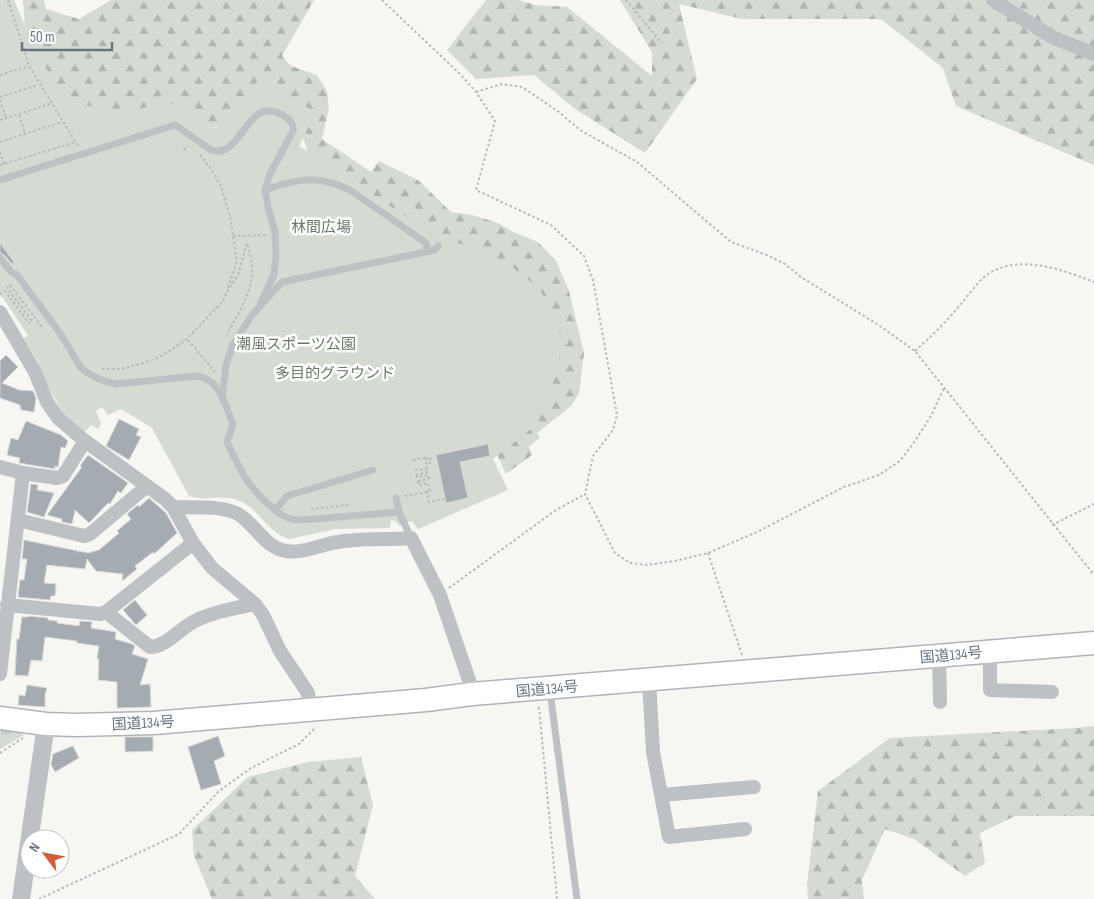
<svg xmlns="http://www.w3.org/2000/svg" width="1094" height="899" viewBox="0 0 1094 899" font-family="'Sofia Sans Condensed','Noto Sans JP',sans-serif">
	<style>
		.grass { fill: url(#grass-tufts) }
		.forest { fill: url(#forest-firs) }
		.park { fill: #d5dad3 }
		.building { fill: #a4abb1; stroke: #d7d7d6 }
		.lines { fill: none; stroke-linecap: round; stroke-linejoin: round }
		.trunk-casing { stroke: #b1b4b7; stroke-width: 25 }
		.path { stroke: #b7babc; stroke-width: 2; stroke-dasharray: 2.5 2.5; stroke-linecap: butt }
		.service { stroke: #bdc1c4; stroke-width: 7 }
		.minor { stroke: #bdc1c4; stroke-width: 14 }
		.tertiary { stroke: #bdc1c4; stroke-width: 18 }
		.trunk { stroke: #fff; stroke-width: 22 }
		.labels { text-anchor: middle; stroke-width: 5; stroke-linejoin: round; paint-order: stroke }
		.park-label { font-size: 15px; fill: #6a7966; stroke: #fff }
		.street-label { font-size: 15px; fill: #687581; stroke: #fff }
	</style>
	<defs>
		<pattern id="grass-tufts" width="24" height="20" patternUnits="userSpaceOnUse" patternTransform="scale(1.25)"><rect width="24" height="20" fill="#d5dad3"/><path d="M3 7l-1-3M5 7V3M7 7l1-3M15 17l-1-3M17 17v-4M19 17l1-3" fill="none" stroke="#b1b5b1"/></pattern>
		<pattern id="forest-firs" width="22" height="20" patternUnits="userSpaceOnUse" patternTransform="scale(1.25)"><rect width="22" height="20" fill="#d5dad3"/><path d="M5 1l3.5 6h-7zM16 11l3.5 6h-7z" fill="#b1b5b1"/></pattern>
	</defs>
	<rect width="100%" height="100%" fill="#f6f6f3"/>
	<!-- grass -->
	<path class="grass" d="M0 728 16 730 24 735 0 749Z"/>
	<!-- forest -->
	<path class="forest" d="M23 0H44L46 9 79 19 111 0H314L282 56 291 66 317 75 327 91 329 108 322 139 371 172 379 161 418 180 451 212 472 215 498 223 513 232 538 242 556 261 569 291 584 353 579 393 572 405 537 433 540 438 529 447 532 455 506 474 490 439 460 255 308 163 306 146 299 128 220 127 172 129 59 107 26 43Z
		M486 0H518L536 5 567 7 652 76V52L620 0H1094V165L956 106 943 68 881 19H742L679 4 697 79 645 153 575 109 534 75 476 79 447 50Z
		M1094 726V816H1015L980 833 985 863 965 876 914 839 885 829 862 880 864 899H808L807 885 818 791 890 738 1076 728Z
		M361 757 373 805 355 876 375 899H212L194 856 192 830 248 777 308 762Z"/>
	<!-- park -->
	<path class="park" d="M0 0H14L38 57 68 99 121 116 165 100 216 129 261 78 316 113 299 146 440 239 462 244 512 267 540 289 559 330V370L530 430 493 459 508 490 418 529 412 521 399 526 397 522 391 520 390 528 335 529 290 539C269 535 260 510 240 501 222 493 205 502 189 496L152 428 121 409 108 415 102 407 96 411 101 424 98 429 91 425 85 432 63 413 47 385 38 362 23 338 28 336 25 331 3 298 0 296Z"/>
	<!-- building -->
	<path class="building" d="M0 243 14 262 12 264 4 255 0 253Z
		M6 355 18 367 2 383 19 390 33 391 36 398 34 412 21 410 20 405 0 398V361Z
		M119 419 139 429 136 435 141 437 129 460 106 446Z
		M26 421 61 435 68 441 65 448 61 447 58 467 55 466V469L19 463 20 458 7 455 11 438 18 440Z
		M488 444 490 456 460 462 468 498 446 503 436 455Z
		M88 455 128 483 121 493 118 491 110 504 108 503 89 523 75 510 72 524 62 522V519L47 515 82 467 80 466Z
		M31 484 38 485 37 490 54 493 44 517 27 512Z
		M149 498 166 513 177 533 154 554 153 552 135 566 137 569 122 581 123 574 96 571 87 559 85 569 47 565 44 583 56 584 55 596H51L50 600 18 597 20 580H24L27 559H22L24 540 78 551 77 553 79 551 88 553 99 550 119 533 117 531 131 519 127 514 138 505 139 507Z
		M135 600 147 615 136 625 123 610Z
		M28 616 48 618V620L57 621V623L79 626 80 621 92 622 91 628 116 632 115 639 132 644 135 646 132 654 148 659 140 685 150 684 151 707 117 708V682L98 680 99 659H97L99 646 77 643V641L45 637 42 661 31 660 28 676 15 675 17 639H19L22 617H28Z
		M27 685 47 688 45 694V707L18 705 19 695 25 696Z
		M218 736 225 756 214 761 221 784 201 790 188 747Z
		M125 737H153V751L125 752Z
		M73 746 79 758 55 772 51 764 53 754Z"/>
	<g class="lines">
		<defs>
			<path id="trunk" d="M0 718 46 724 77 725 154 723 426 700 472 694 1094 643"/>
		</defs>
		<!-- trunk casing -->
		<use href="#trunk" class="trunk-casing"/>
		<!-- path -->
		<path class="path" d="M8 0 29 66 78 146
			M382 0 461 75 476 92 495 121 476 190 551 225 584 256 593 280 617 415 613 430 593 456 585 494 615 553 630 563 647 565 675 561 708 553 757 532 844 487 879 475 900 461 913 444 931 416 944 388
			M626 0 662 43
			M0 75 29 66
			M476 92 502 84 522 87 559 112 580 130 637 162 731 242 767 255 785 264 801 277 877 324 915 351 1094 575
			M0 97 38 85
			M0 100 6 118
			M19 115 25 134
			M0 120 50 104
			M0 142 62 122
			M184 150 188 146
			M0 152 4 164
			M200 155 209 166 220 184 230 216 237 261 228 288
			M0 165 76 142
			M233 236 266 235
			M0 294 5 291 29 323 32 321 7 288 10 285 42 327 43 326
			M188 340 215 372
			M915 351C932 336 947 321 961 304 969 295 980 278 990 273 1020 254 1063 270 1094 282
			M102 369H121L150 361 163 355 187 339 223 301 228 290 238 275 247 243C260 283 245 300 227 335
			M425 457 427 469
			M413 460 427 457 429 463 431 462 430 455
			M415 470 427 469 428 472
			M416 475 417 477 428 475 429 479
			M416 475 428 472
			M418 481V485L428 483 430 492H427L429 502 444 499
			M418 481 429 479
			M405 496 427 492
			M311 509 349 505
			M1052 525 1094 504
			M708 553 742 655
			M449 588 556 510 585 494
			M539 707 557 899
			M0 753 23 738
			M39 899 179 834 219 791 251 768 299 744 316 727"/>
		<!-- service -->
		<path class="service" d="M0 180 175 125 211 150C244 161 246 88 287 118 292 122 294 125 293 131L270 174 265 190 268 207 275 232 276 256 274 274 260 305
			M265 190C298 178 318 175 350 190L426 243 427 246 426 251
			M0 258 11 272 17 275 62 336 81 368C91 376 104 382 116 384L197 376C220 379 225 405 233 424L227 442C239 468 246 484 267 503 278 513 286 520 301 520L399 512 411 538
			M222 398 226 365 233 345 252 315 282 282 435 250 438 246
			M396 498 399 512
			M275 510 287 496 373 470
			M550 691 577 899"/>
		<!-- minor -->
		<path class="minor" d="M993 0 1052 37 1094 54
			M0 312 35 372 47 402 58 418 85 441 165 499 173 507 193 543 212 568 255 604 263 615 280 651 308 693 310 710
			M0 467 23 473 57 478 63 476 85 441
			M173 507C191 508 222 505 238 514 255 524 265 548 286 551 303 554 322 544 338 542 362 538 387 540 411 538L440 595 472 689V694
			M18 520 84 536 90 534 147 486
			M7 605 100 614 106 612 193 543
			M106 612 150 647C169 646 181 626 199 619 217 611 237 608 255 604
			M990 652V690L1052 692
			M939 656 940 702
			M0 674 23 473
			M649 681 653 752 669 837 745 829
			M661 795 754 787"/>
		<!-- tertiary -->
		<path class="tertiary" d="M21 899 46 724"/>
		<!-- trunk -->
		<use href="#trunk" class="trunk"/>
	</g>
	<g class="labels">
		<!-- park labels -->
		<g class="park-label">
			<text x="321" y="232">林間広場</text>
			<text x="296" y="349">潮風スポーツ公園</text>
			<text x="335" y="378">多目的グラウンド</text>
		</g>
		<!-- street labels -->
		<g class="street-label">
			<text transform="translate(951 655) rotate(-5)" y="5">国道134号</text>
			<text transform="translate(547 689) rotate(-5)" y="5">国道134号</text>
			<text transform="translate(143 723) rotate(-3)" y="5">国道134号</text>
		</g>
	</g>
	<!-- north arrow -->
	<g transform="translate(45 854) rotate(302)"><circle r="24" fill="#ffffff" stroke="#c3c8cd"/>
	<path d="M0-4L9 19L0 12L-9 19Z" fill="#cf5f3a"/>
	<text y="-8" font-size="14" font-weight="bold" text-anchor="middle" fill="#687581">N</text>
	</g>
	<!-- scale -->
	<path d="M22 42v8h90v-8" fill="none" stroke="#687581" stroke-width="2.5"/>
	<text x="30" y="42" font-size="15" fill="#687581" stroke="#ffffff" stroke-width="4" paint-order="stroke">50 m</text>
</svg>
